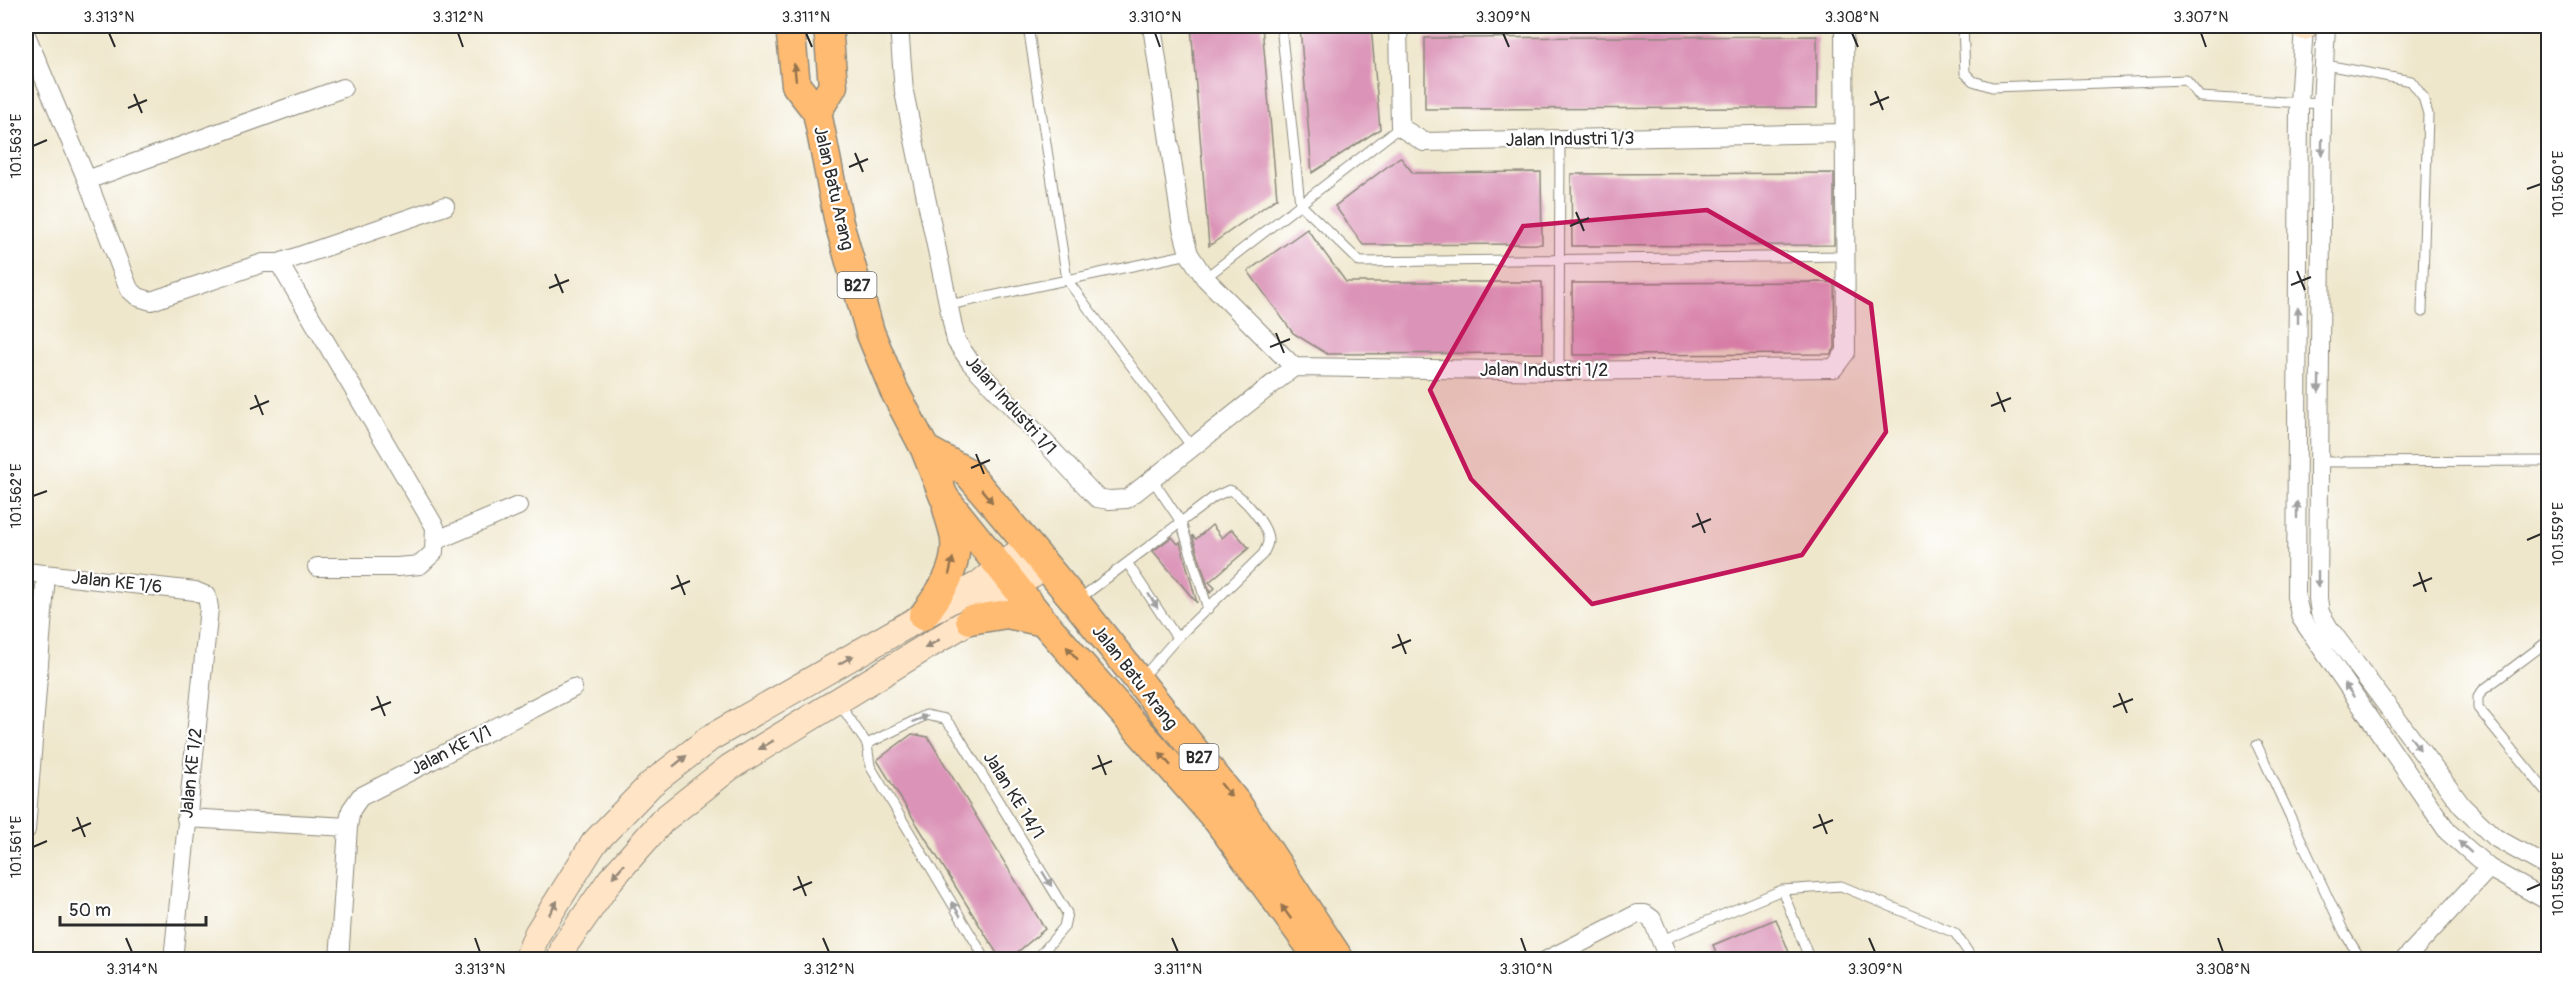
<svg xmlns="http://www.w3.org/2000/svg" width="2574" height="985" viewBox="0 0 2574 985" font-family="Pangolin,sans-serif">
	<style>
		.building { fill: #db94b8 }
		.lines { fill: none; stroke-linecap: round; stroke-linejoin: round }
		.lane-casing { stroke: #8d897c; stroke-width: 11 }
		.street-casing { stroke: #8d897c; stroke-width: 20 }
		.secondary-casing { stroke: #8d897c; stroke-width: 28 }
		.primary-casing { stroke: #8d897c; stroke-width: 31 }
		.lane { stroke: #fff; stroke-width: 9 }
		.street { stroke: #fff; stroke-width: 18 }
		.secondary { stroke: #ffe4c6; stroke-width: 26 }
		.primary { stroke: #ffbb71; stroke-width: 28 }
		.oneway { fill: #95734e }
		.oneway2 { fill: #a0a0a0 }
		.oneway3 { fill: #958878 }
		.marked { fill: #c2185b; fill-opacity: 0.2; stroke: #c2185b; stroke-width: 4.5; stroke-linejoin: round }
		.ticks { fill: none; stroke: #2b2b2b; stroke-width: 2 }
		.labels { text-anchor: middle; stroke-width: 4.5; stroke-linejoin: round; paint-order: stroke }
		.shield { fill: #fff; stroke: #6b6b6b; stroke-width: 1.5 }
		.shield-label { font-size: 16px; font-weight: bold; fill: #2b2b2b }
		.street-label { font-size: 18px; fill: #2b2b2b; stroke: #fff }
		.neatline { fill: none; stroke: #2b2b2b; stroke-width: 2 }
		.ticks-label { font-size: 15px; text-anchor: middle; fill: #2b2b2b }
	</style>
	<rect width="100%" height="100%" fill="#fff"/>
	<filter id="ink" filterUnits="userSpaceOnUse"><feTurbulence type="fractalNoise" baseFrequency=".0167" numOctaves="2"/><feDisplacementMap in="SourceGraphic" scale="12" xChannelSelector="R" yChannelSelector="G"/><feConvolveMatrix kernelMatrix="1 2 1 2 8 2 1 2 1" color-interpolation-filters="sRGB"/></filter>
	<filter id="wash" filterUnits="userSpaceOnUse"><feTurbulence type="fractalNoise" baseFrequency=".008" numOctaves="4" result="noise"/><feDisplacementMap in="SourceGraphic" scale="24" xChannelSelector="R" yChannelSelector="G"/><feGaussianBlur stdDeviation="1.35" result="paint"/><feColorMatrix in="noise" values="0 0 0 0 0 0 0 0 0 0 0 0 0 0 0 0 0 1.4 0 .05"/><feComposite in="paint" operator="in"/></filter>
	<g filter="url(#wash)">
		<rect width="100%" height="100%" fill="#efe7cc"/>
		<g id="blocks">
			<!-- building -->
			<path class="building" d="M1191 26H1262L1277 198 1209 246Z
				M1300 26H1371L1380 129 1312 173Z
				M1817 36V108L1425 109V38Z
				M1400 157 1413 173 1541 172 1542 244 1363 245 1335 206Z
				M1834 173V245L1572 246 1571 174Z
				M1307 229 1346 282H1542L1543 353 1327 354 1293 333 1248 271Z
				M1834 282 1835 348 1831 354 1573 355 1572 283Z
				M1212 525 1222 538 1232 529 1249 548 1209 582 1215 588 1210 593 1192 535 1196 539Z
				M1172 537 1178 544 1180 542 1197 603 1153 551Z
				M912 734 928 737 1045 929 1008 960H1001L877 760Z
				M1776 919 1792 960H1719L1713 945Z"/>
		</g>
	</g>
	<g filter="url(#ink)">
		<use href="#blocks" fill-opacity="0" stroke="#8d897c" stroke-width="1.5"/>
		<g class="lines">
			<defs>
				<path id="lane" d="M1028 26 1067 280 1192 447
					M1281 26 1300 204 1360 262 1846 256
					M1963 26 1965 73 1973 81 1992 87 2186 80 2200 97 2322 104
					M2326 65 2411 81 2423 97 2428 114 2422 312
					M1205 278 1400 127
					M949 305 1189 254
					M1559 371 1560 139
					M2318 462 2548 461
					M1152 479 1181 522 1208 609
					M1128 564 1177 638
					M1078 600 1214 497 1229 490C1242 495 1269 526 1268 541 1268 545 1265 550 1263 554L1177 638 1142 678
					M2548 641 2483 690 2478 697V708L2548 794
					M839 703 867 744 870 766 986 960
					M867 744 926 715 945 719 956 732 1067 913 1064 927 1036 960
					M2257 745 2344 932 2357 953 2365 960
					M1782 890 1810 960
					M1662 940 1782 890 1841 886 1955 933 1968 952 1970 960"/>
				<path id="street" d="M899 26 904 92 956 341 971 363 1097 498 1109 500 1127 499 1294 367
					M1152 26 1182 228 1189 254 1205 278 1294 367 1559 371 1834 368 1846 352 1844 26
					M1398 26 1400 127 1424 142 1844 133
					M2304 26 2299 103 2296 597 2301 618 2448 832 2489 868 2548 901
					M2326 26 2322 104 2318 598 2320 613 2329 628 2462 806 2494 837 2548 867
					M26 35 87 180 129 289 138 297 151 301 263 263H279L445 206
					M87 180 343 88
					M279 263 435 527 434 552 420 565 397 567H317
					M435 541 518 506
					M26 572 195 591 207 596 209 608 174 950
					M186 818 348 827
					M26 830 46 574
					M339 960 348 827 351 810 360 797 573 688
					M1547 960 1637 914H1645L1652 919 1669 960
					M2404 960 2489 868"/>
				<path id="secondary" d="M2304 26V27
					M527 960 537 934 594 843 651 784 710 738 979 584 1028 545
					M560 960 564 946 611 879 663 820 730 767 970 620 1045 565"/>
				<path id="primary" d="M790 26 796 85 817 112
					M828 26 833 86 817 112 839 223 870 332 894 390 925 449 944 497 1044 622 1218 821 1320 960
					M925 449 967 472 1076 602 1238 805 1340 960
					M923 616C940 593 958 570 955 540 954 529 949 518 947 508
					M970 620 1007 614 1044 622"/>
			</defs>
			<!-- lane casing -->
			<use href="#lane" class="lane-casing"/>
			<!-- street casing -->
			<use href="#street" class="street-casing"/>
			<!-- secondary casing -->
			<use href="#secondary" class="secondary-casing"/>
			<!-- primary casing -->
			<use href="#primary" class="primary-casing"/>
			<!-- lane -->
			<use href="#lane" class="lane"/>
			<!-- street -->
			<use href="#street" class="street"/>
			<!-- secondary -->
			<use href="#secondary" class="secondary"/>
			<!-- primary -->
			<use href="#primary" class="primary"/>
		</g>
		<!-- one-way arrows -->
		<defs><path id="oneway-solid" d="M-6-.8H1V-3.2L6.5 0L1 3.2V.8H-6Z" transform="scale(1.5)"/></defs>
		<g class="oneway">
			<use href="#oneway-solid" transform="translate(795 72) rotate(-96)"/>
			<use href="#oneway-solid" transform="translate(987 496) rotate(50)"/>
			<use href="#oneway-solid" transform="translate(951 566) rotate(-77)"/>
			<use href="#oneway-solid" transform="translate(1072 653) rotate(-131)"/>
			<use href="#oneway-solid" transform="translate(1165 759) rotate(-131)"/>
			<use href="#oneway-solid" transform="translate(1226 790) rotate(51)"/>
			<use href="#oneway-solid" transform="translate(1286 912) rotate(-126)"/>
		</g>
		<g class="oneway2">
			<use href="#oneway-solid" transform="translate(2322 147) rotate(91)"/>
			<use href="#oneway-solid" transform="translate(2298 315) rotate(-90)"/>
			<use href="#oneway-solid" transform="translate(2319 384) rotate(91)"/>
			<use href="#oneway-solid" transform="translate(2297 510) rotate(-90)"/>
			<use href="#oneway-solid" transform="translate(2318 579) rotate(90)"/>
			<use href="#oneway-solid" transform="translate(1153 601) rotate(57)"/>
			<use href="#oneway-solid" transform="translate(2349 690) rotate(-125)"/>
			<use href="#oneway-solid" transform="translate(920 719) rotate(-21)"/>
			<use href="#oneway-solid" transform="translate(2415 743) rotate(53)"/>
			<use href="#oneway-solid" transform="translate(2465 847) rotate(-138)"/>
			<use href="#oneway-solid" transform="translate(1047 879) rotate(58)"/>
			<use href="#oneway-solid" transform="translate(956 909) rotate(-121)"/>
		</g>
		<g class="oneway3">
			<use href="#oneway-solid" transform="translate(932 644) rotate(149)"/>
			<use href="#oneway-solid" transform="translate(846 660) rotate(-30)"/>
			<use href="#oneway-solid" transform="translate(766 745) rotate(149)"/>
			<use href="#oneway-solid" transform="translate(680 761) rotate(-39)"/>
			<use href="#oneway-solid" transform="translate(618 871) rotate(132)"/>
			<use href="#oneway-solid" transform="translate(553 908) rotate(-59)"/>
		</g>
	</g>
	<!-- marked area -->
	<path class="marked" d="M1707 210 1871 304 1886 432 1802 555 1592 604 1471 479 1430 390 1523 226Z"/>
	<!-- ticks -->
	<path class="ticks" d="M109 33 115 47M458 33 463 47M806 33 812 47M1155 33 1160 47M1503 33 1509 47M1852 33 1858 47M2201 33 2206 47M1875 91 1883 110M134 94 142 113M1870 105 1889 97M128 108 147 100M33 146 47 140M855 153 863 172M849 167 868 159M2527 189 2541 184M1576 212 1584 231M1570 226 1589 218M2297 271 2305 290M555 274 563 293M2291 285 2311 277M549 288 569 280M1276 333 1284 353M1270 347 1290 339M1997 392 2005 412M255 395 263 415M1991 406 2011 398M250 409 269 401M976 454 984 474M971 468 990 460M33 496 47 491M1697 513 1705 533M1692 527 1711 519M2527 540 2541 534M2419 572 2426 592M677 575 685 595M2413 586 2432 578M671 589 690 581M1398 634 1406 654M1392 648 1411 640M2119 693 2127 713M377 696 385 716M2113 707 2133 699M371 710 391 702M1098 755 1106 775M1092 769 1112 761M1819 814 1827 834M77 817 85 837M1813 828 1833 820M72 831 91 823M33 847 47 841M798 876 806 896M793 890 812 882M2527 890 2541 884M126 938 132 952M475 938 480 952M823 938 829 952M1172 938 1178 952M1521 938 1526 952M1869 938 1875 952M2218 938 2223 952"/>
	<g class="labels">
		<!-- shield labels -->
		<g class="shield">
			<rect x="837.5" y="272" width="39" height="26" rx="4.5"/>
			<rect x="1179.5" y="744" width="39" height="26" rx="4.5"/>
		</g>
		<g class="shield-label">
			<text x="857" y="291">B27</text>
			<text x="1199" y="763">B27</text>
		</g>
		<!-- street labels -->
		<g class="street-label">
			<text transform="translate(1570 139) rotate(-1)" y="6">Jalan Industri 1/3</text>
			<text transform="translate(834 188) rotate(77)" y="6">Jalan Batu Arang</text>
			<text x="1544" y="376">Jalan Industri 1/2</text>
			<text transform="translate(1011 405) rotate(48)" y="6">Jalan Industri 1/1</text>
			<text transform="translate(117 582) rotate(6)" y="6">Jalan KE 1/6</text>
			<text transform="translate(1135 677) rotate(52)" y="6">Jalan Batu Arang</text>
			<text transform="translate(451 750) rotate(-27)" y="6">Jalan KE 1/1</text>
			<text transform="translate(191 773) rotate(-84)" y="6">Jalan KE 1/2</text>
			<text transform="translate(1014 795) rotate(58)" y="6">Jalan KE 14/1</text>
		</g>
	</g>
	<!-- margin -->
	<rect width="2574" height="985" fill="none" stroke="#fff" stroke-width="66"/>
	<!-- scale -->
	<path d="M60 916v9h146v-9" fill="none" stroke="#2b2b2b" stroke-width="3"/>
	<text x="69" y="916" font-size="18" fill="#2b2b2b" stroke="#ffffff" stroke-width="4.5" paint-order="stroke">50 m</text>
	<rect x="33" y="33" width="2508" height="919" class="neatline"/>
	<g class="ticks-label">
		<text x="109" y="22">3.313°N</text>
		<text x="458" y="22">3.312°N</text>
		<text x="806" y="22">3.311°N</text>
		<text x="1155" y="22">3.310°N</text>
		<text x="1503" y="22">3.309°N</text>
		<text x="1852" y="22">3.308°N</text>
		<text x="2201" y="22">3.307°N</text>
		<text transform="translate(16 146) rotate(-90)" y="5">101.563°E</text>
		<text transform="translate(2558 184) rotate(-90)" y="5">101.560°E</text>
		<text transform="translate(16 496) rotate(-90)" y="5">101.562°E</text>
		<text transform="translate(2558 534) rotate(-90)" y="5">101.559°E</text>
		<text transform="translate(16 847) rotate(-90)" y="5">101.561°E</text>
		<text transform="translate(2558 884) rotate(-90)" y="5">101.558°E</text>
		<text x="132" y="974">3.314°N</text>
		<text x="480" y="974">3.313°N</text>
		<text x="829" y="974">3.312°N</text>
		<text x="1178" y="974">3.311°N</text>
		<text x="1526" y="974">3.310°N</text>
		<text x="1875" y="974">3.309°N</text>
		<text x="2223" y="974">3.308°N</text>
	</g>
</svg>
